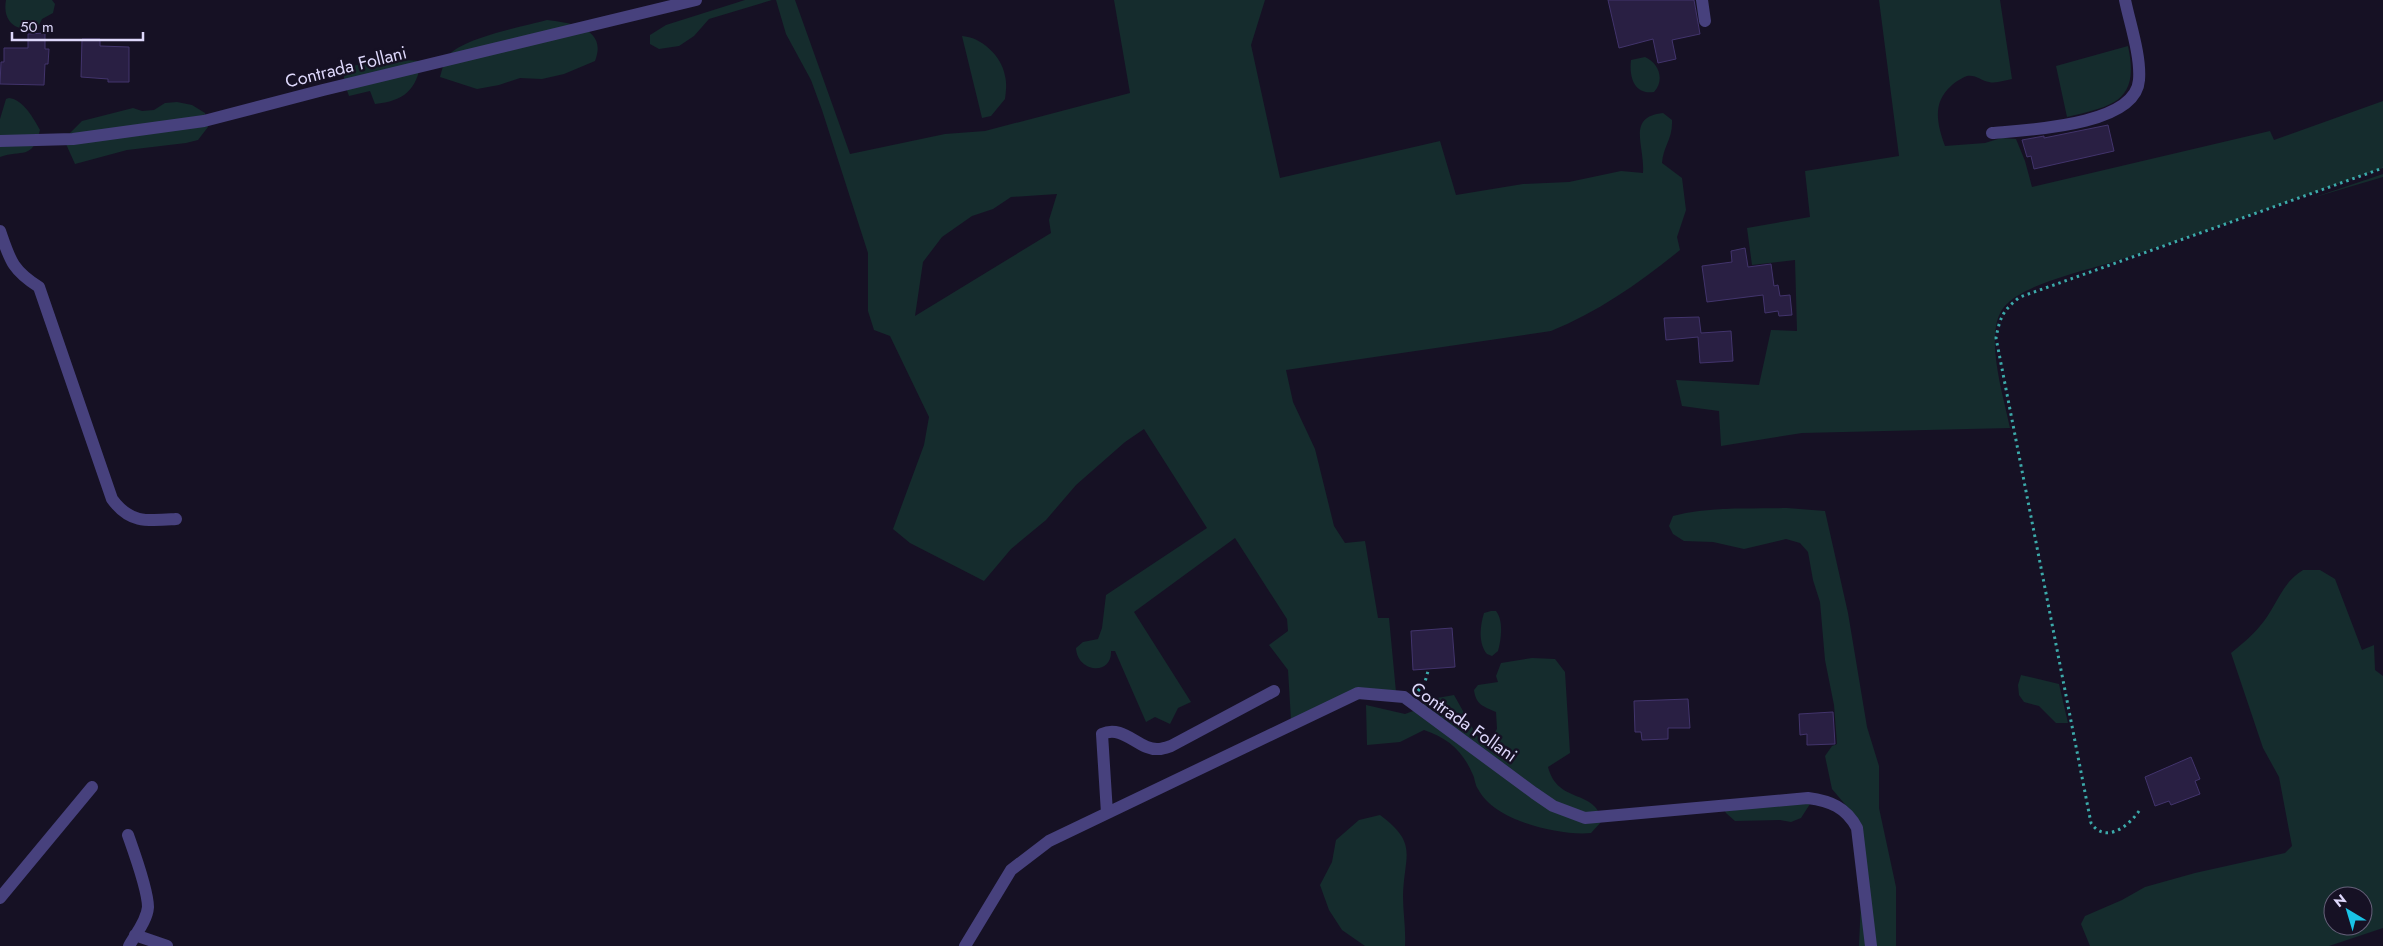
<svg xmlns="http://www.w3.org/2000/svg" width="2383" height="946" viewBox="0 0 2383 946" font-family="Jost,sans-serif">
	<style>
		.green { fill: #152c2d; fill-rule: evenodd }
		.building { fill: #291f43; stroke: #42346c }
		.lines { fill: none; stroke-linecap: round; stroke-linejoin: round }
		.path { stroke: #3caaaa; stroke-width: 3; stroke-dasharray: 2.5 4; stroke-linecap: butt }
		.minor { stroke: #47417d; stroke-width: 12 }
		.labels { text-anchor: middle; stroke-width: 5; stroke-linejoin: round; paint-order: stroke }
		.street-label { font-size: 18px; fill: #ded8fb; stroke: #161124 }
	</style>
	<rect width="100%" height="100%" fill="#161124"/>
	<!-- green -->
	<path class="green" d="M6 0H52L55 4 53 13 42 19 38 27C17 34 2 22 6 0Z
		M745 0H772L709 19 694 36 679 46 659 49 650 44V35L666 25Z
		M776 0H795L850 154 945 134 985 131 1130 93 1114 0H1265L1251 45 1280 178 1440 141 1456 195 1523 184 1569 182 1621 171 1643 173C1645 145 1626 117 1663 113L1672 120C1673 139 1663 146 1662 163L1682 178 1686 210 1677 237 1680 250C1641 282 1598 312 1551 331L1286 370 1293 402 1315 449 1334 526 1345 543 1365 541 1378 618H1389L1396 692H1383L1291 720 1288 670 1269 645 1288 631 1287 619 1235 538 1134 612 1191 702 1178 708 1170 724 1155 717 1146 722 1115 651H1111C1112 677 1077 672 1076 648L1083 642 1098 639 1102 628 1106 595 1207 528 1144 429 1125 442 1076 485 1046 520 1011 549 984 581 910 543 893 529 924 445 929 417 890 336 874 330 868 311V253L822 110 811 80 786 34ZM1057 194 1049 220 1051 233 915 316 923 262 942 237 972 216 993 209 1011 197Z
		M1879 0H2000L2012 79C2005 80 1996 84 1989 82 1982 81 1975 74 1967 76 1962 78 1955 82 1951 86 1932 103 1937 124 1945 146L1985 143 2001 138 2016 139 2025 161 2032 187 2270 131 2274 140 2383 101V168C2296 198 2210 230 2122 259 2091 270 2025 282 2004 307 1983 333 2004 397 2010 428L1802 433 1721 446 1719 411 1682 406 1676 380 1759 385 1771 330 1797 331 1795 260 1752 265 1747 228 1810 217 1805 171 1899 156Z
		M547 20C571 23 608 28 595 61L564 74 542 79 520 78 499 85 477 89 440 77C442 70 444 61 449 55 463 38 525 26 547 20Z
		M962 36C981 37 1002 56 1005 76 1007 84 1006 91 1005 99L991 116 982 118Z
		M2128 46C2140 101 2114 106 2067 117L2056 66Z
		M1645 57C1659 63 1665 80 1654 92 1634 95 1629 77 1631 60Z
		M403 60 421 61C417 90 404 101 375 104L370 91 349 96C347 89 342 80 345 72 350 61 392 61 403 60Z
		M9 98C23 99 34 119 40 130 32 161 22 149 0 157V119L6 99Z
		M177 102 192 105 205 113 208 127 198 140 186 143 127 150 75 164 66 144 70 133 82 121 133 108 142 111 154 110 165 103Z
		M2383 174V177L2312 198Z
		M1787 508 1825 511 1848 613 1867 727 1879 766V808L1896 887V946H1859L1862 878 1854 815 1832 789 1825 756 1832 746 1837 744 1834 705 1825 660 1820 602 1813 580 1808 552 1800 543 1786 539 1744 549 1713 542 1684 541 1673 534 1669 526 1673 516C1709 506 1750 509 1787 508Z
		M2303 570H2320L2335 579 2362 650 2374 645 2375 670 2383 676V928L2329 946H2090L2081 924 2085 916 2122 900 2145 887 2195 873 2285 853 2292 846 2279 777 2263 748 2231 653C2241 645 2252 636 2260 626 2276 608 2281 583 2303 570ZM2333 896H2363V926H2333Z
		M1491 611H1496C1504 621 1501 640 1498 651L1492 656 1487 654C1478 643 1480 626 1484 613Z
		M1532 658 1555 659 1565 672 1570 753 1548 767C1558 805 1595 788 1602 821L1591 833C1559 836 1494 821 1478 789 1475 785 1475 779 1473 775 1463 751 1448 738 1424 730L1400 742 1367 745 1366 705 1405 714 1416 710 1426 700 1454 695 1477 736 1488 742 1497 729 1496 712C1483 706 1476 705 1474 690L1478 685 1498 682 1496 676 1501 663Z
		M2021 675 2059 684 2068 723H2056L2039 706 2024 702 2019 695 2018 685Z
		M1805 802 1810 804 1801 818 1791 822 1780 820 1735 821 1726 813 1722 806Z
		M1380 815C1419 844 1404 855 1403 896 1403 913 1406 929 1405 946H1365L1342 930 1329 910 1320 885 1332 862 1336 840 1359 820Z"/>
	<!-- building -->
	<path class="building" d="M1608 0H1694L1700 34 1672 40 1676 59 1658 63 1653 39 1619 48Z
		M45 33V49H49L48 64H45L44 85 0 84 1 62H4V48H28V34Z
		M82 39H100V46L129 47V82H108V79L81 77Z
		M2108 125 2114 151 2034 169 2031 156 2027 157 2022 140 2044 136V138Z
		M1745 248 1748 267 1771 264 1774 286 1778 285 1780 296 1790 295 1792 315 1779 316 1778 311 1765 313 1763 295 1707 302 1702 266 1732 262 1731 251Z
		M1699 317 1701 333 1731 331 1733 361 1700 363 1698 337 1666 340 1664 318Z
		M1452 628 1455 667 1413 670 1411 631Z
		M1688 699 1690 728H1668V739L1642 740 1641 732H1635L1634 701Z
		M1833 712 1835 744 1807 745V734L1800 735 1799 714Z
		M2191 757 2200 779 2195 781 2200 794 2171 805 2169 801 2155 806 2145 777Z"/>
	<g class="lines">
		<!-- path -->
		<path class="path" d="M1418 691 1425 682 1428 671
			M2139 811C2128 827 2105 844 2091 823L1996 338C2000 317 2003 310 2020 297L2383 168"/>
		<!-- minor -->
		<path class="minor" d="M1702 0 1705 21
			M1992 133C2026 130 2136 126 2139 80 2141 56 2130 24 2125 0
			M0 141 73 139 204 121 323 90 696 0
			M0 231C10 260 12 270 39 287L112 499C130 524 148 521 176 519
			M1107 813 1102 734C1124 724 1139 751 1159 749 1163 749 1168 747 1171 746L1274 691
			M128 835C134 852 148 890 148 907 147 921 135 935 129 946
			M0 898 92 787
			M135 935 167 946
			M965 946 1011 870 1049 841 1358 693 1404 697 1534 793 1553 806 1585 818 1808 798C1830 801 1846 807 1857 828L1871 946"/>
	</g>
	<g class="labels">
		<!-- street labels -->
		<g class="street-label">
			<text transform="translate(346 67) rotate(-14)" y="6">Contrada Follani</text>
			<text transform="translate(1464 722) rotate(35)" y="6">Contrada Follani</text>
		</g>
	</g>
	<!-- north arrow -->
	<g transform="translate(2348 911) rotate(322)"><circle r="24" fill="#161124" stroke="#66617a"/>
	<path d="M0-4L9 19L0 12L-9 19Z" fill="#19c4e6"/>
	<text y="-8" font-size="14" font-weight="bold" text-anchor="middle" fill="#ded8fb">N</text>
	</g>
	<!-- scale -->
	<path d="M12 32v8h131v-8" fill="none" stroke="#ded8fb" stroke-width="2.5"/>
	<text x="20" y="32" font-size="15" fill="#ded8fb" stroke="#161124" stroke-width="4" paint-order="stroke">50 m</text>
</svg>
